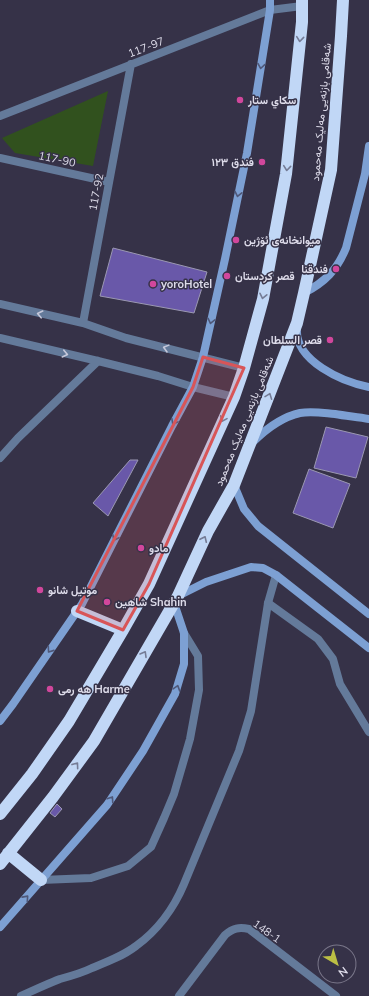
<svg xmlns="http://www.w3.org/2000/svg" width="369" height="996" viewBox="0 0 369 996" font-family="Mulish,Vazirmatn,sans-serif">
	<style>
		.green { fill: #31511e }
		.building { fill: #6958a9; stroke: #9b98b2 }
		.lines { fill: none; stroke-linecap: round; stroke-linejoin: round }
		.lane { stroke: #647a9a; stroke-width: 8 }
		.street { stroke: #647a9a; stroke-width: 8 }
		.secondary { stroke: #7da0d3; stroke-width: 8 }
		.highway { stroke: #c1d7f6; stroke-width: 12 }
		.oneway { stroke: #757c96 }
		.oneway2 { stroke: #4f5879 }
		.oneway3 { stroke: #c6c8da }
		.marked { fill: #d85558; fill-opacity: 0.2; stroke: #d85558; stroke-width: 3; stroke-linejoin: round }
		.hotel-dot { fill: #d1479c; stroke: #363248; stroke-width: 1.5 }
		.labels { text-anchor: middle; stroke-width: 3; stroke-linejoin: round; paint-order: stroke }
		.street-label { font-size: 11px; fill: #dedcea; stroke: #363248 }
		.poi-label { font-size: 11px; font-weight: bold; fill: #dedcea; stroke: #363248; text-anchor: start }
	</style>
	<rect width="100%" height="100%" fill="#363248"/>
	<!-- green -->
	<path class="green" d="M108 91 93 166 15 153 2 138Z"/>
	<!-- building -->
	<path class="building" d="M113 248 207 272 194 313 100 296Z
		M326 427 368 437 356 478 314 468Z
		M130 460H138L108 516 93 503Z
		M309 469 350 484 333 528 293 513Z
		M57 804 62 809 55 817 50 813Z"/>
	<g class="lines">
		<!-- lane -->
		<path class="lane" d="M268 603 318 639 333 659 340 684 369 732
			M41 880 91 878 128 866 151 847 164 818 174 794 190 739 199 690 198 656 184 633
			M179 996 225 935C233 928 239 927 249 929L336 996"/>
		<!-- street -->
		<path class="street" d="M0 116 270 10 302 6
			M0 158 109 182
			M0 304 83 323 126 338 244 368
			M83 323 131 64
			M0 338 98 361 158 376 193 387 234 397
			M0 458 18 438 98 361
			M21 996C34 990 47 984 60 979 71 976 82 973 92 968 107 962 123 956 136 946 157 931 174 908 184 884L239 751 251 711 268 603 276 575"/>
		<!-- secondary -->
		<path class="secondary" d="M304 293C325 282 337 270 346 248L365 174 369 146
			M297 328C294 361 343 382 369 387
			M253 442C266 429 282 417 300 413 312 411 323 413 335 414 346 416 358 417 369 419
			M234 485 244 509 258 526 369 614
			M178 596 206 582 251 567 263 568 276 575 369 648
			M0 721 13 704 82 604 172 426 193 387 203 357 225 259 247 153 270 10V0
			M0 927 107 805 143 751 175 694 184 664V633L174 603"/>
		<!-- highway -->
		<path class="highway" d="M77 611 123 630
			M0 814 32 774 69 721 123 630 149 584 234 397 244 368 263 299 286 174 302 22V0
			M8 853 41 880
			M0 864 53 797 94 741 178 596 208 531 234 485 297 323 304 293 331 170 341 36 343 0"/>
	</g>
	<!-- one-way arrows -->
	<defs><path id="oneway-chevron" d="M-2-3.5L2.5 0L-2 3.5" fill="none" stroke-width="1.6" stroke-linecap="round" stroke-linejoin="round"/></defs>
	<g class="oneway">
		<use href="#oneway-chevron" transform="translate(300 39) rotate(96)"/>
		<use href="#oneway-chevron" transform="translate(287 168) rotate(96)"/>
		<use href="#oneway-chevron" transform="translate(263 296) rotate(102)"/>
		<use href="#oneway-chevron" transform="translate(269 396) rotate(-69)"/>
		<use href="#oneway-chevron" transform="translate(223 419) rotate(114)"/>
		<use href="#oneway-chevron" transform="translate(204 539) rotate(-65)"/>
		<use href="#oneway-chevron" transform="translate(144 654) rotate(-60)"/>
		<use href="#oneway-chevron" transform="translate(76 765) rotate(-54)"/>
	</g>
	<g class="oneway2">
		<use href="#oneway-chevron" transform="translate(261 66) rotate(99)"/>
		<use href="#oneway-chevron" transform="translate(238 194) rotate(102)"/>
		<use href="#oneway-chevron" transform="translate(211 321) rotate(103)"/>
		<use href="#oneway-chevron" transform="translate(174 422) rotate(118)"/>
		<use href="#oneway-chevron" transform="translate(115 538) rotate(117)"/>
		<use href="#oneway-chevron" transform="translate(50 650) rotate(125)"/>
		<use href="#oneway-chevron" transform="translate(177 688) rotate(-72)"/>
		<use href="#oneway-chevron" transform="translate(111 799) rotate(-56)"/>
		<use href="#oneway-chevron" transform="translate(26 898) rotate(-48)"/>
	</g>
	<g class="oneway3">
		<use href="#oneway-chevron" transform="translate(40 314) rotate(-167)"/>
		<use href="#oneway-chevron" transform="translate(166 348) rotate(-165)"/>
		<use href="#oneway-chevron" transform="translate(65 354) rotate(13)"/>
	</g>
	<!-- marked area -->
	<path class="marked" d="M203 357 244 368 149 584 123 630 77 611 193 387Z"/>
	<!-- markers -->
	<g class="hotel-dot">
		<circle cx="240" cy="100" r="4"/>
		<circle cx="262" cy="162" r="4"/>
		<circle cx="236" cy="240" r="4"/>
		<circle cx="336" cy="269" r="4"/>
		<circle cx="227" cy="276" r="4"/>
		<circle cx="153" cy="284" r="4"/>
		<circle cx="330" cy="340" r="4"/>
		<circle cx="141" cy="548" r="4"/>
		<circle cx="40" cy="590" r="4"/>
		<circle cx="107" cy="602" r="4"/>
		<circle cx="50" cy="689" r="4"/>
	</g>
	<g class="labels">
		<!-- street labels -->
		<g class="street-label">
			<text transform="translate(146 47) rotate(-21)" y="4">117-97</text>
			<text transform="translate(321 112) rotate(-85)" y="4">شەقامی بازنەیی مەلیک مەحمود</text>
			<text transform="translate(57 159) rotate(12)" y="4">117-90</text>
			<text transform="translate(96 192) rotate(-79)" y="4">117-92</text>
			<text transform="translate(244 421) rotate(-68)" y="4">شەقامی بازنەیی مەلیک مەحمود</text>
			<text transform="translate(267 931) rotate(35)" y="4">148-1</text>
		</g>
		<!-- poi labels -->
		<g class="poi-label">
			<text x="248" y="104">سكاي ستار</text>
			<text x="254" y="166" text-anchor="end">فندق ١٢٣</text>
			<text x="244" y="244">میوانخانەی ئۆژین</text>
			<text x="328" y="273" text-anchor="end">فندقنا</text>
			<text x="235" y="280">قصر كردستان</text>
			<text x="161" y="288">yoroHotel</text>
			<text x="322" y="344" text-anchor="end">قصر السلطان</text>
			<text x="149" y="552">مادو</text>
			<text x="48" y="594">موتيل شانو</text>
			<text x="115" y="606">شاهین Shahin</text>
			<text x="58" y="693">هه رمی Harme</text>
		</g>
	</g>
	<!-- north arrow -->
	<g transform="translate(337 964) rotate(142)"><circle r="19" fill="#363248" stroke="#797689"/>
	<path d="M0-3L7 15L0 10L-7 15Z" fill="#bcbf44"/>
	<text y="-6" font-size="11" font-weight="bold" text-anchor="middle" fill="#dedcea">N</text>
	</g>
</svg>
